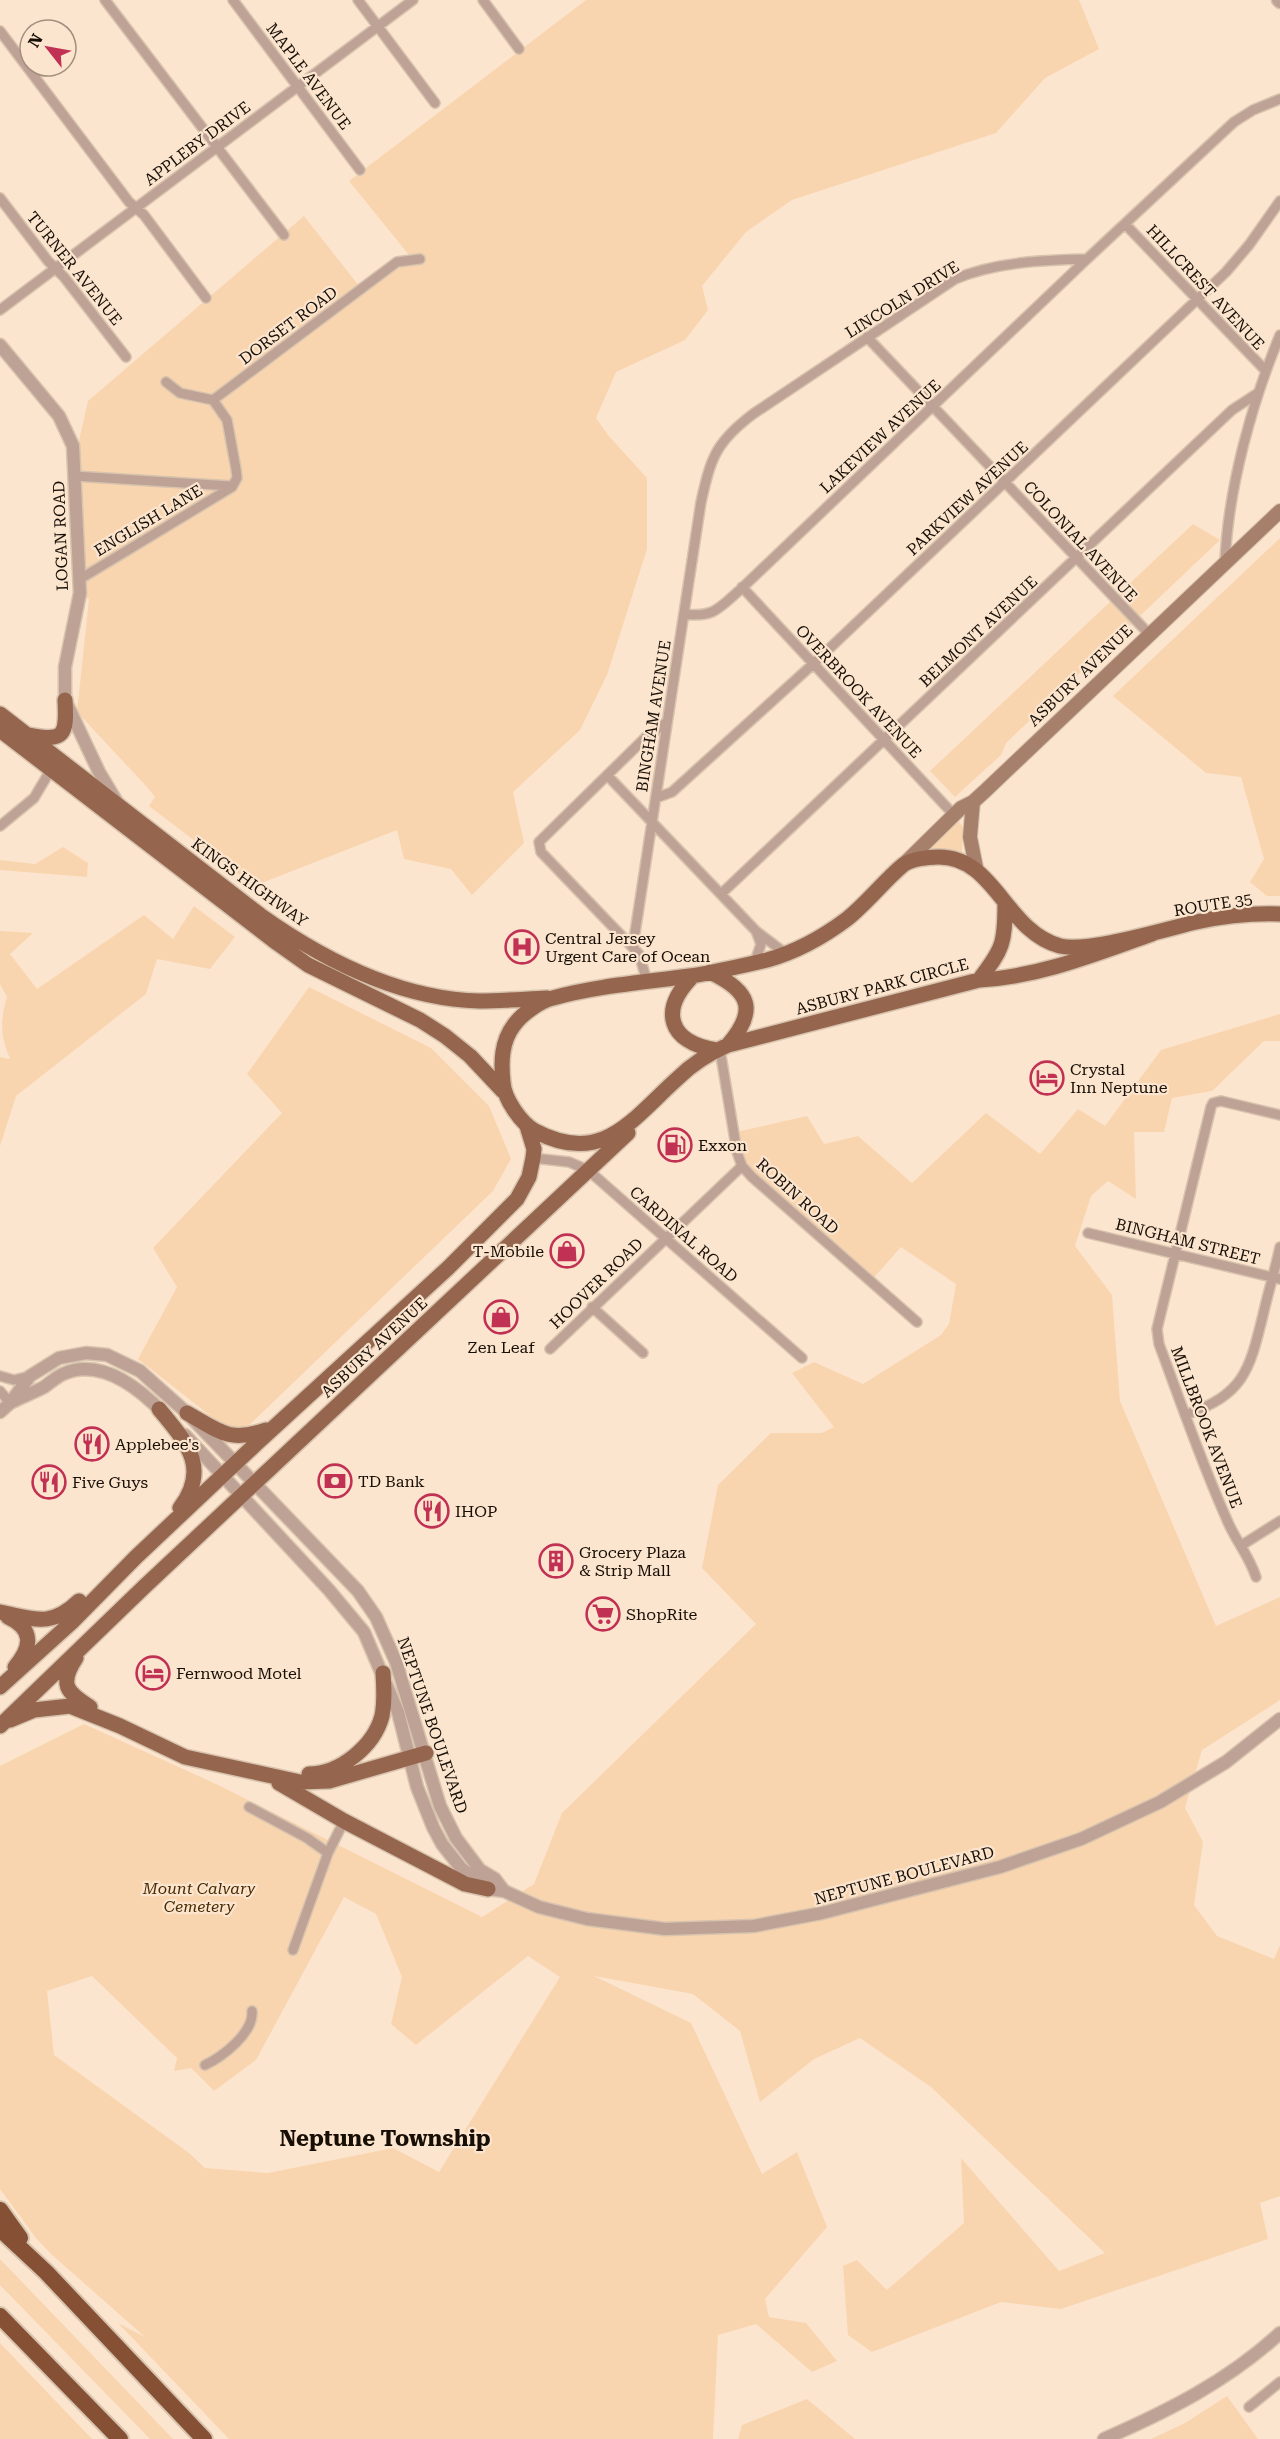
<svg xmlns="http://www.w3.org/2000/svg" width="1280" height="2439" viewBox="0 0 1280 2439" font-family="'Roboto Serif',serif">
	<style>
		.green { fill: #f9d5af; fill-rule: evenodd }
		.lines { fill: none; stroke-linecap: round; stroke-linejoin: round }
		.minor-casing { stroke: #d7c3ae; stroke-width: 12 }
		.tertiary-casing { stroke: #d7c3ae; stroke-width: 15 }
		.secondary-casing { stroke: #d7c3ae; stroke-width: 16 }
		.primary-casing { stroke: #d7c3ae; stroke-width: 18 }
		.motorway-casing { stroke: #d7c3ae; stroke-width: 20 }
		.minor { stroke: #bda295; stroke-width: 9 }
		.tertiary { stroke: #bda295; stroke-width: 12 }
		.secondary { stroke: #a6806b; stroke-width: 14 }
		.primary { stroke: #95664d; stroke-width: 15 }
		.motorway { stroke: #855033; stroke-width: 16 }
		.labels { text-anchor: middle; stroke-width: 4.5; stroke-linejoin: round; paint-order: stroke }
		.street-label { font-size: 16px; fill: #170e05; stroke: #fce5ce }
		.poi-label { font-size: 16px; fill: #170e05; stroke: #fce5ce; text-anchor: start }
		.park-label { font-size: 16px; font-style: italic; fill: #492b03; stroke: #fce5ce }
		.district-label { font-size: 22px; font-weight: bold; fill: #170e05; stroke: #fce5ce }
	</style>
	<rect width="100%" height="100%" fill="#fce5ce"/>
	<!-- green -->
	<path class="green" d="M586 0H1079L1099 49 1045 78 996 133 792 200 746 232 702 286 708 310 685 340 616 372 596 418 608 435 647 478V549L607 675 580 730 513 792 524 843 472 895 451 869 404 859 397 830 254 886 149 806 155 797 147 787 77 712 89 599 80 596 78 445 88 401 304 216 363 291 409 255 349 181Z
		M1193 524 1220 540 1006 743 1001 755 955 797 930 771Z
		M1280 538V896H1267L1250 882 1264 859 1241 777 1206 773 1113 696Z
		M958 820 963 827 962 852H919Z
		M63 847 88 863 87 877 0 870V860L35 864Z
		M194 906 235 937 210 969 157 959 146 994 16 1096 0 1146V1057L10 1059C0 1034 0 1022 7 997L0 984V931L33 933 10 954 37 989 144 915 173 939Z
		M309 987 431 1048 489 1106 511 1159 493 1191 243 1431 231 1432 138 1359 177 1287 153 1248 282 1113 247 1074Z
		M1280 1014V1041H1264L1212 1091 1172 1098 1164 1132H1134L1136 1199 1108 1181 1091 1196 1075 1246 1112 1295 1120 1401 1216 1626 1280 1597V1700L1202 1750 1185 1808 1203 1842 1194 1905 1217 1936 1274 1959 1280 1945V2196L1260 2203 1268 2239 1061 2309 1001 2302 872 2352 848 2335 843 2266 857 2260 887 2290 964 2223 961 2158 1059 2271 1105 2253 931 2087 860 2038 814 2059 760 2102 740 2031 693 1994 594 1976 691 2023 762 2174 797 2152 827 2227 765 2299 769 2317 806 2323 837 2361 812 2372 756 2324 718 2335 713 2439H229L118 2323 145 2337 51 2254 36 2238 0 2189V1766L84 1724 216 1784 482 1917 534 1884 562 1813 756 1624 702 1568 718 1485 771 1433H822L834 1427 792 1373 814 1362 863 1384 941 1335 949 1324 956 1284 901 1247 870 1282 739 1171 732 1133 807 1116 824 1144 858 1136 912 1183 986 1113 1040 1154 1078 1109 1105 1126 1161 1050ZM344 1897 376 1914 402 1977 391 2024 416 2045 528 1956 560 1977 439 2172 393 2148 268 2173 205 2168 189 2153 54 2055 47 1991 92 1976 177 2058 174 2071 191 2068 214 2091 256 2060Z
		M0 2259 173 2439H150L0 2285Z
		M0 2343 92 2439H0Z
		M1227 2396 1258 2439H1151L1185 2423Z
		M807 2399 855 2439H738L742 2425Z"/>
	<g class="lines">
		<defs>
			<path id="minor" d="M105 0 284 235
				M233 0 360 170
				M358 0 435 103
				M483 0 519 49
				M0 31 129 202 144 215 206 298
				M0 198 48 261 64 277 126 357
				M1125 224 1266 371
				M0 310 413 0
				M867 337 1149 634
				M166 382 180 393 213 400
				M74 476 231 486
				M1225 562C1228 489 1252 402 1280 335
				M80 579 232 487 237 478 236 469 227 420 213 400 397 262 420 259
				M742 587 954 815
				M684 614C714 618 719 608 741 589L1087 259
				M607 775 756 931 785 953
				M656 798 672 792 812 665 1226 272 1249 245 1280 201
				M0 826 34 798 53 766
				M721 894 1232 410 1258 393
				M633 946 701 502C711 457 716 442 753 414L955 279C995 262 1043 260 1087 259L1234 122 1253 110 1280 99
				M755 962 761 944 756 931
				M647 981 639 954 541 852 539 842 646 737 667 722
				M721 1056 737 1152 742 1166 752 1177 917 1322
				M533 1158 569 1162 588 1170 802 1358
				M1088 1233 1280 1279
				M592 1307 643 1353
				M550 1349 742 1166
				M0 1376 14 1380 30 1376
				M0 1391 10 1403
				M1185 1415C1244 1394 1249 1372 1263 1315 1268 1293 1275 1270 1280 1247
				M1242 1545 1280 1521
				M1256 1577C1249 1555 1235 1540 1227 1520 1201 1462 1181 1403 1159 1344L1157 1329 1211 1107 1213 1103 1221 1101 1280 1115
				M249 1807 307 1838 328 1853
				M293 1950 328 1853 344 1821
				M205 2065C222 2057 254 2033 252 2011
				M1249 2407 1280 2382"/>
			<path id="tertiary" d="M1278 0 1280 2
				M0 345 59 416 73 446 80 593 65 667V700L99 772 117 802
				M10 1403C21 1397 33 1393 44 1387 50 1383 56 1377 63 1374 101 1357 140 1389 164 1414
				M0 1412 10 1403 30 1376 59 1358 86 1353 107 1355 140 1371 187 1413 358 1591 376 1617 396 1662 440 1806 456 1838 480 1870 495 1879 504 1891
				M185 1435 329 1590 364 1632 398 1712 417 1787 433 1827 442 1844 461 1868 488 1889 504 1891 539 1907 587 1919 665 1929 754 1926 822 1913 1000 1867 1081 1839 1160 1802 1226 1762 1280 1719
				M1104 2439C1168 2411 1228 2381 1280 2333"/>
			<path id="secondary" d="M973 802 970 837 976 867
				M905 863 961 808 973 802 984 792 1280 511"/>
			<path id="primary" d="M0 714 260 915C322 959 400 999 479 1001 501 1001 525 999 547 998
				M0 730 277 943 308 965 420 1020 445 1036 470 1056 503 1091
				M29 735C65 742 67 735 65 700
				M1152 934C1095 954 1039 977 979 980L728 1045C710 1053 692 1064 678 1078 632 1119 603 1167 535 1131 521 1123 504 1099 503 1082 501 1063 501 1042 514 1025 522 1014 540 1001 553 998 595 986 647 982 690 976 716 972 741 966 767 960 796 952 823 937 847 919 867 903 884 881 903 865 911 859 928 857 938 857 995 856 1005 931 1060 946 1087 953 1166 929 1196 922 1223 916 1252 913 1280 914
				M710 972C750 991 758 1010 728 1045
				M693 976C659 1010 668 1042 716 1050
				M979 980C1003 949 1005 943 1005 904
				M159 1409C185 1441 211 1467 180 1508
				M187 1413C219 1431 229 1443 266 1430
				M0 1612C35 1619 51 1628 79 1601
				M8 1617C34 1629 32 1647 15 1667
				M76 1658C59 1684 66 1692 90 1707
				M0 1687 72 1622 136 1557 257 1443 448 1268 517 1199 529 1177 533 1158 534 1149 527 1126
				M10 1720 34 1710 70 1706 120 1726 185 1757 300 1782 329 1781 426 1753
				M0 1726 144 1587 628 1133
				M309 1774C340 1774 374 1746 382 1716 385 1701 384 1687 383 1673
				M279 1783 344 1821 465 1884 488 1889"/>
			<path id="motorway" d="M0 2210 20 2238
				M0 2229 46 2272 204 2439
				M0 2316 120 2439"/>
		</defs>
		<!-- minor casing -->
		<use href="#minor" class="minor-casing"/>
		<!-- tertiary casing -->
		<use href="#tertiary" class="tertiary-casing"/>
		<!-- secondary casing -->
		<use href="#secondary" class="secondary-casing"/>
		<!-- primary casing -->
		<use href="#primary" class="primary-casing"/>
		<!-- motorway casing -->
		<use href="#motorway" class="motorway-casing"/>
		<!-- minor -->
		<use href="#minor" class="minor"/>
		<!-- tertiary -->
		<use href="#tertiary" class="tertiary"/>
		<!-- secondary -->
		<use href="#secondary" class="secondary"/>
		<!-- primary -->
		<use href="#primary" class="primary"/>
		<!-- motorway -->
		<use href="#motorway" class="motorway"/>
	</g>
	<!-- icons -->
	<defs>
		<symbol id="hospital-ring" viewBox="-11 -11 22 22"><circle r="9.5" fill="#fce5ce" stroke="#c13154" stroke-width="1.5"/><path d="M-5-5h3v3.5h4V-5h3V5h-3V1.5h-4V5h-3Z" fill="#c13154"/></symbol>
		<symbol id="hotel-ring" viewBox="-11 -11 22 22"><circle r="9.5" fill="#fce5ce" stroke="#c13154" stroke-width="1.5"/><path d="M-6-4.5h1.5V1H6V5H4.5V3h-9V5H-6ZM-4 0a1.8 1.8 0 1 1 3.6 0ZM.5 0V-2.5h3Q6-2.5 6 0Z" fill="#c13154"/></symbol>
		<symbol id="fuel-ring" viewBox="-11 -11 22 22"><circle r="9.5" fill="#fce5ce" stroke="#c13154" stroke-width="1.5"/><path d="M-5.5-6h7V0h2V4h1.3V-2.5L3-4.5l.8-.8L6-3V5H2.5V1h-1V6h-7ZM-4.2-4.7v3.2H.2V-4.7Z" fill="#c13154"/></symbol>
		<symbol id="shop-ring" viewBox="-11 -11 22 22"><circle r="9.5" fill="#fce5ce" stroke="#c13154" stroke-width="1.5"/><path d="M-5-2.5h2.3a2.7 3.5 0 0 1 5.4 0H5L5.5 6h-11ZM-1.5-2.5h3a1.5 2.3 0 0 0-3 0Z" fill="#c13154"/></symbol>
		<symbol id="restaurant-ring" viewBox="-11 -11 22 22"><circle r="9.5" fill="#fce5ce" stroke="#c13154" stroke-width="1.5"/><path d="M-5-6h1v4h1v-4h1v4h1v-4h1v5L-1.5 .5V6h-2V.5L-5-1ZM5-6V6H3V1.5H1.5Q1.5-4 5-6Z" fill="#c13154"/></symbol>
		<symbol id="bank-ring" viewBox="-11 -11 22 22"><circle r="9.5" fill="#fce5ce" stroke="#c13154" stroke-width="1.5"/><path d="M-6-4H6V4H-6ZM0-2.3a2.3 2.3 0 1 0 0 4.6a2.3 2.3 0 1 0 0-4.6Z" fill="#c13154"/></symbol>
		<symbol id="building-ring" viewBox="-11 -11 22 22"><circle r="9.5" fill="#fce5ce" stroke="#c13154" stroke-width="1.5"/><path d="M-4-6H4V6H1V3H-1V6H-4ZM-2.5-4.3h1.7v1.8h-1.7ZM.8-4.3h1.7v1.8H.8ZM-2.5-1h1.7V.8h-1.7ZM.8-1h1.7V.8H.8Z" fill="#c13154"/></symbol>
		<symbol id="supermarket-ring" viewBox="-11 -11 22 22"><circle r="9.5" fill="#fce5ce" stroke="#c13154" stroke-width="1.5"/><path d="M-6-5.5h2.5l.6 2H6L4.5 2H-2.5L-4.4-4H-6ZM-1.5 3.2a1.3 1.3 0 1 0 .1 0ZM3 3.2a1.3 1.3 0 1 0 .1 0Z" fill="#c13154"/></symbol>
	</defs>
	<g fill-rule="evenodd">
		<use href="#hospital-ring" x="503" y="928" width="38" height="38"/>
		<use href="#hotel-ring" x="1028" y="1059" width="38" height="38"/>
		<use href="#fuel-ring" x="656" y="1126" width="38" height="38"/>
		<use href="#shop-ring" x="548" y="1232" width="38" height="38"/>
		<use href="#shop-ring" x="482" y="1298" width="38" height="38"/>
		<use href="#restaurant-ring" x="73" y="1425" width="38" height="38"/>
		<use href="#bank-ring" x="316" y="1462" width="38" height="38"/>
		<use href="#restaurant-ring" x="30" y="1463" width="38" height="38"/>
		<use href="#restaurant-ring" x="413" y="1492" width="38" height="38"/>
		<use href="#building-ring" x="537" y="1542" width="38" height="38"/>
		<use href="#supermarket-ring" x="584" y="1595" width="38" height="38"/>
		<use href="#hotel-ring" x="134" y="1654" width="38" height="38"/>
	</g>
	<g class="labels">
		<!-- street labels -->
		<g class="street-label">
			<text transform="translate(309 76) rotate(53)" y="6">MAPLE AVENUE</text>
			<text transform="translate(197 143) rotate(-37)" y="6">APPLEBY DRIVE</text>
			<text transform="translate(75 268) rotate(51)" y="6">TURNER AVENUE</text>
			<text transform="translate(1206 287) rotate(47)" y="6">HILLCREST AVENUE</text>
			<text transform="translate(902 299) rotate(-32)" y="6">LINCOLN DRIVE</text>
			<text transform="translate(288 325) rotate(-37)" y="6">DORSET ROAD</text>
			<text transform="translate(880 436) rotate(-43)" y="6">LAKEVIEW AVENUE</text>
			<text transform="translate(967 498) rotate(-43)" y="6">PARKVIEW AVENUE</text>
			<text transform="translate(148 520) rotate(-31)" y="6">ENGLISH LANE</text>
			<text transform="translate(60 536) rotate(-92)" y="6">LOGAN ROAD</text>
			<text transform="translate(1081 541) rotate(47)" y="6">COLONIAL AVENUE</text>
			<text transform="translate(978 631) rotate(-43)" y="6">BELMONT AVENUE</text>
			<text transform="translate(1080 675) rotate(-44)" y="6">ASBURY AVENUE</text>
			<text transform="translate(859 691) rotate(47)" y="6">OVERBROOK AVENUE</text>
			<text transform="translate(653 716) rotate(-81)" y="6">BINGHAM AVENUE</text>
			<text transform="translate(250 882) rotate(36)" y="6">KINGS HIGHWAY</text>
			<text transform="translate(1213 904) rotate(-9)" y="6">ROUTE 35</text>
			<text transform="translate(882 986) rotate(-15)" y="6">ASBURY PARK CIRCLE</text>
			<text transform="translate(798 1196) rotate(42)" y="6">ROBIN ROAD</text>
			<text transform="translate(684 1234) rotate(41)" y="6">CARDINAL ROAD</text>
			<text transform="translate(1188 1241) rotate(14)" y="6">BINGHAM STREET</text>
			<text transform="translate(596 1283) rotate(-44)" y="6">HOOVER ROAD</text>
			<text transform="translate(374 1347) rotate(-43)" y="6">ASBURY AVENUE</text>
			<text transform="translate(1207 1427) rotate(69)" y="6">MILLBROOK AVENUE</text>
			<text transform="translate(433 1725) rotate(71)" y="6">NEPTUNE BOULEVARD</text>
			<text transform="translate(904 1875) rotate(-15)" y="6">NEPTUNE BOULEVARD</text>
		</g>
		<!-- poi labels -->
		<g class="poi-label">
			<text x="545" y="944">Central Jersey<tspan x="545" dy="18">Urgent Care of Ocean</tspan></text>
			<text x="1070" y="1075">Crystal<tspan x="1070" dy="18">Inn Neptune</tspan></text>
			<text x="698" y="1151">Exxon</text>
			<text x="544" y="1257" text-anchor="end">T-Mobile</text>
			<text x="501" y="1353" text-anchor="middle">Zen Leaf</text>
			<text x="115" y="1450">Applebee's</text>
			<text x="358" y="1487">TD Bank</text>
			<text x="72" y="1488">Five Guys</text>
			<text x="455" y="1517">IHOP</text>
			<text x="579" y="1558">Grocery Plaza<tspan x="579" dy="18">&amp; Strip Mall</tspan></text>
			<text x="626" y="1620">ShopRite</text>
			<text x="176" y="1679">Fernwood Motel</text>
		</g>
		<!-- park labels -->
		<g class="park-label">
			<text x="199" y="1894">Mount Calvary<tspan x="199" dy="18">Cemetery</tspan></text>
		</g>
		<!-- district labels -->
		<g class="district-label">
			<text x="385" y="2146">Neptune Township</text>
		</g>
	</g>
	<!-- north arrow -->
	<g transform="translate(48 48) rotate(301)"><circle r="28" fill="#fce5ce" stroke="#a08f7e" stroke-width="1.5"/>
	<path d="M0-4.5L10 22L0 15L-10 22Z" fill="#c13154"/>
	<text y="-9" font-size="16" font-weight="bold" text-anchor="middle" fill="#170e05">N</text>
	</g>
</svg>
